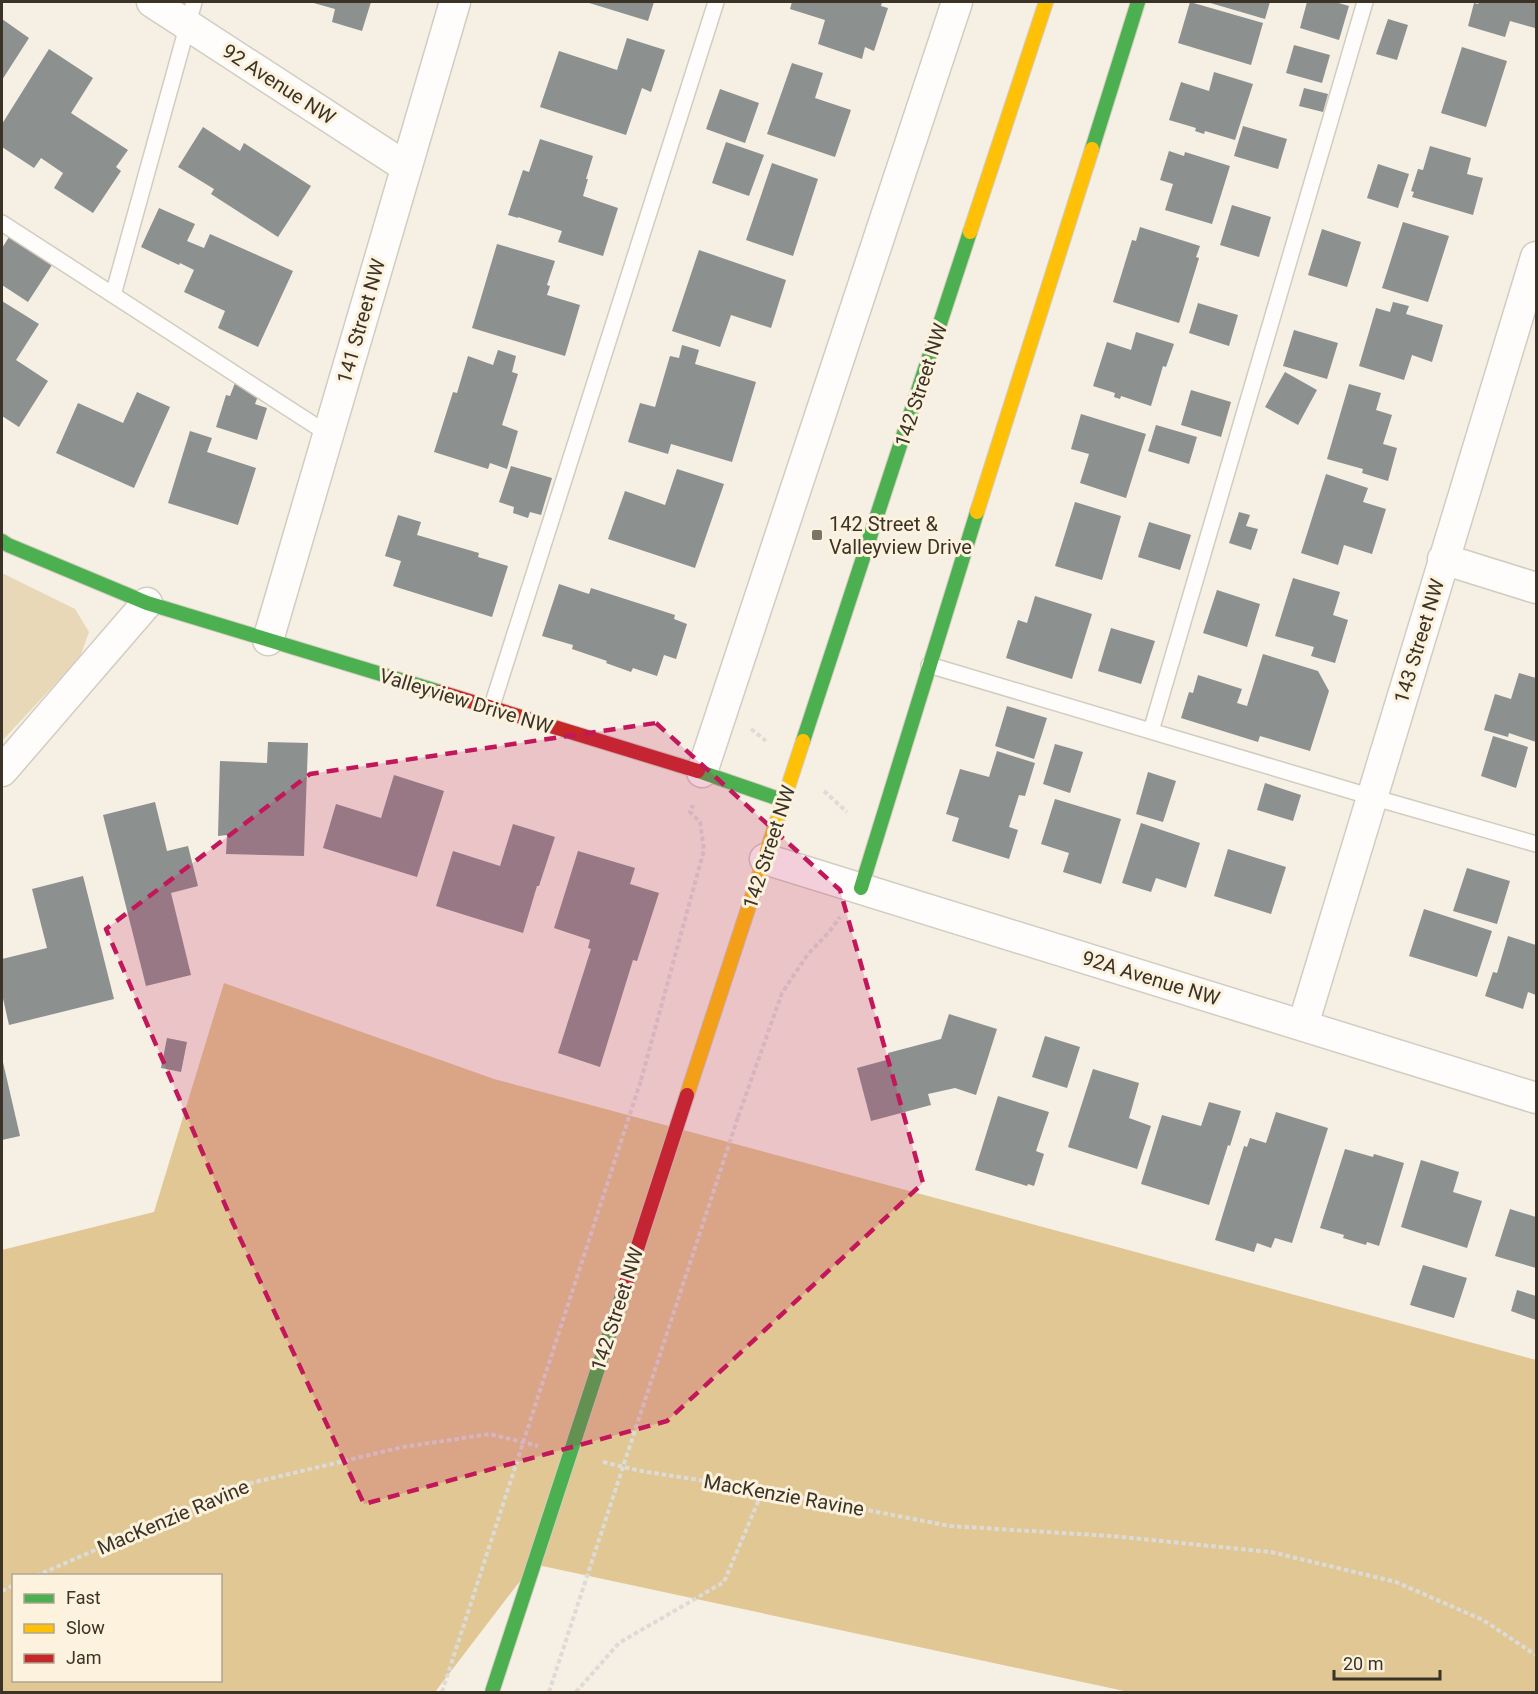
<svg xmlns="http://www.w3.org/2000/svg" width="1538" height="1694" viewBox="0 0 1538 1694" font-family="Roboto,sans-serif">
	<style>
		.green { fill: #e8d8b7 }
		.forest { fill: #e0c793; fill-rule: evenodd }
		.building { fill: #8c908f }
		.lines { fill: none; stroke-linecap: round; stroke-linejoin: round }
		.lane-casing { stroke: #d2ccc1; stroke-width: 18 }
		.street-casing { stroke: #d2ccc1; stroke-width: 33 }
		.fast-casing { stroke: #d2ccc1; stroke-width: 16 }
		.slow-casing { stroke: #d2ccc1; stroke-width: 16 }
		.jam-casing { stroke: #d2ccc1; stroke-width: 16 }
		.path { stroke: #dddbd8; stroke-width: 4; stroke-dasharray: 4.5 3; stroke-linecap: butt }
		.lane { stroke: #fefdfb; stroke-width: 15 }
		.street { stroke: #fefdfb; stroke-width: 30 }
		.fast { stroke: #4caf50; stroke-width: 14 }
		.slow { stroke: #ffc107; stroke-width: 14 }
		.jam { stroke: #c62828; stroke-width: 14 }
		.fast-bridge-casing { stroke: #d2ccc1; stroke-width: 16; stroke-linecap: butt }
		.jam-bridge-casing { stroke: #d2ccc1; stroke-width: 16; stroke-linecap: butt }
		.path-bridge { stroke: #dddbd8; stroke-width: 4; stroke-dasharray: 4.5 3; stroke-linecap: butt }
		.fast-bridge { stroke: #4caf50; stroke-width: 14 }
		.jam-bridge { stroke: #c62828; stroke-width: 14 }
		.marked { fill: #c2185b; fill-opacity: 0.2; stroke: #c2185b; stroke-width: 4.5; stroke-dasharray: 12 8; stroke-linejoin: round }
		.poi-dot { fill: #7b7568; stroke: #fcf2dd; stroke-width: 2 }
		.labels { text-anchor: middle; stroke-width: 6; stroke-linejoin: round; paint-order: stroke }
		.street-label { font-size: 20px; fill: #3a3326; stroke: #fcf2dd }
		.poi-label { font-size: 20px; fill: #3a3326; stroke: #fcf2dd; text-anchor: start }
	</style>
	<rect width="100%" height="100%" fill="#f5efe4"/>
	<!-- green -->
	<path class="green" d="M2 573 75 609 89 632 80 657 2 741Z"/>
	<!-- forest -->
	<path class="forest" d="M224 983 494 1079 1536 1360V1692H1129L533 1564 435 1692H2V1250L154 1212ZM14 1576H220V1680H14Z"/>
	<!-- building -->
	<path class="building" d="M310 2H371L362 31 332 22 335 9Z
		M586 2H654L648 21Z
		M792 2H882L881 6 888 8 874 51 865 47 862 59 818 44 825 20 790 9Z
		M1190 2 1263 23 1251 65 1178 43Z
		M1207 2H1270L1265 19Z
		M1307 2H1335L1349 6 1339 40 1300 28Z
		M1479 2H1536V22L1535 28 1510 21 1505 37 1468 26 1474 3 1478 4Z
		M2 19 29 38 2 80Z
		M1388 19 1408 25 1397 60 1376 54Z
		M627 38 665 50 651 92 642 88 626 135 540 107 559 51 617 70Z
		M1294 45 1330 55 1322 83 1286 73Z
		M1462 47 1507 61 1486 127 1441 113Z
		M49 49 93 78 71 113 128 150 116 167 121 171 93 213 54 188 63 173 41 158 34 168 2 147V124Z
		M792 63 823 73 815 98 851 110 835 157 767 134Z
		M1214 72 1253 84 1235 140 1205 131 1204 134 1195 131 1196 128 1169 120 1181 82 1209 91Z
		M1304 88 1328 94 1323 112 1299 106Z
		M720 89 759 103 745 143 706 129Z
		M1243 126 1287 139 1278 169 1234 156Z
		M203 127 240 151 244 143 311 186 278 237 211 194 214 189 178 167Z
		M540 139 593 156 586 179H588L583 196 618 208 603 256 558 242 562 231 518 217V218L508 215 523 170 529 172Z
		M726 142 764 155 749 196 712 183Z
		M1430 146 1471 158 1467 174 1483 178 1473 215 1412 197 1414 192 1411 191 1418 169 1423 170Z
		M1169 151 1184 156 1185 152 1230 166 1212 224 1165 210 1173 184 1160 180Z
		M772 163 818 179 793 256 746 240Z
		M1378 164 1409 174 1398 208 1367 198Z
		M1232 205 1271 217 1259 257 1220 245Z
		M159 208 195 224 187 241 204 248 210 234 293 271 258 347 218 328 225 311 184 292 194 270 180 263 179 265 141 247Z
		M1403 222 1449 236 1428 302 1382 288Z
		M1140 227 1200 246 1196 257 1199 258 1179 323 1113 302 1132 240 1136 241Z
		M1322 229 1361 242 1347 287 1308 275Z
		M9 237 52 265 28 302 2 285V248Z
		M497 244 555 261 547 285 550 286 547 295 580 305 565 356 472 328Z
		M699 250 786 280 771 328 731 315 720 347 672 331Z
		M2 301 39 324 16 360 48 381 19 427 2 416Z
		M1393 302 1409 306 1406 314 1443 325 1432 362 1412 355 1404 380 1359 366 1376 308 1390 312Z
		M1198 303 1238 315 1229 346 1189 333Z
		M1294 330 1338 343 1327 379 1283 366Z
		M1136 332 1174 344 1166 367 1163 366 1151 406 1121 396 1120 399 1114 397 1115 393 1093 386 1107 342 1131 350Z
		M682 345 699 350 695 364 756 382 732 462 671 444 668 454 628 442 640 403 655 407 670 356 679 358Z
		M498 350 516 356 512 372 518 374 502 425 518 431 507 469 490 463 488 469 434 452 453 392 457 393 468 356 493 365Z
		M1285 372 1317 390 1298 425 1265 407Z
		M235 383 258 396 255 404 267 408 257 440 216 427 226 395 230 396Z
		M1349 384 1381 393 1376 410 1392 415 1383 444 1397 448 1388 481 1362 473 1363 469 1327 459Z
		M1191 390 1231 402 1221 437 1181 425Z
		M137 392 170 407 134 488 56 453 78 403 123 423Z
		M1081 414 1146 434 1126 498 1080 483 1089 454 1071 449Z
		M1156 425 1197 437 1189 464 1148 451Z
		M190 431 212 438 207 452 256 468 238 525 168 503Z
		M511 466 552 478 541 515 530 512 528 518 513 513 514 507 499 502Z
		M677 469 724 484 695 568 608 539 625 491 665 505Z
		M1326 474 1368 488 1363 502 1386 509 1372 554 1344 545 1338 565 1301 553Z
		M1075 502 1121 516 1102 580 1055 566Z
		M1239 512 1250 515 1246 526 1258 529 1251 550 1229 543Z
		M398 515 421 522 417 535 479 553 478 557 508 566 492 617 393 586 401 561 385 556Z
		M1149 522 1191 535 1180 570 1138 557Z
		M1293 578 1340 592 1333 615 1348 620 1335 663 1311 656 1314 647 1275 636Z
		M559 584 589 594 591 588 675 615 674 619 687 624 676 659 664 655 657 676 633 668 631 672 606 663 607 661 572 649 573 645 542 636Z
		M1217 590 1260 604 1247 647 1203 633Z
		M1035 596 1092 614 1072 679 1006 658 1018 620 1027 623Z
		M1111 628 1155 641 1141 684 1098 671Z
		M1263 654 1318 671 1329 691 1310 751 1260 736 1258 742 1181 718 1189 692 1193 693 1198 675 1242 689 1237 703 1247 706Z
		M1519 673 1536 678V742L1509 733 1508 737 1484 730 1495 694 1511 699Z
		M1007 706 1047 718 1034 759 995 746Z
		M1493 736 1528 747 1516 788 1481 776Z
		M268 742 308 743 304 856 226 854 227 835 218 836 220 761 267 763Z
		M1055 744 1083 752 1070 793 1043 784Z
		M997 751 1035 763 1025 796 1019 795 1009 827 1018 830 1009 859 952 841 959 818 946 814 960 769 989 777Z
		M1148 772 1176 781 1163 822 1136 814Z
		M394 775 444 791 417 877 323 848 336 804 381 818Z
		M1265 783 1301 795 1293 821 1257 810Z
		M1055 799 1121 819 1101 884 1063 872 1069 853 1041 844Z
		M155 802 167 851 188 846 198 886 171 893 191 975 146 986 103 815Z
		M1141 823 1200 843 1186 888 1156 878 1151 892 1122 883Z
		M513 824 555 837 539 886H537L523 933 436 906 453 851 500 866Z
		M1228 849 1286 867 1271 914 1214 896Z
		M578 851 635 868 630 884 659 893 637 961 633 960 600 1067 558 1053 591 949 588 948 590 940 554 928Z
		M1467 868 1510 881 1497 924 1453 911Z
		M83 876 114 999 9 1025 2 994V959L47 948 32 889Z
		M1424 909 1492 931 1477 977 1409 956Z
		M1508 936 1536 945V995L1528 992 1523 1009 1485 996 1493 972 1497 973Z
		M949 1014 997 1029 976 1095 955 1088 928 1094 931 1105 871 1121 857 1068 890 1059 888 1053 941 1039Z
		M1045 1036 1080 1047 1067 1088 1032 1077Z
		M167 1038 187 1042 181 1072 161 1068Z
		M2 1058 20 1136 2 1140Z
		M1093 1069 1139 1083 1129 1118 1151 1126 1137 1169 1068 1147Z
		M998 1096 1049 1112 1036 1151 1044 1154 1034 1186 1028 1184 1027 1186 975 1170Z
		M1209 1102 1241 1111 1230 1146 1228 1145 1209 1205 1141 1184 1162 1115 1201 1126Z
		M1276 1112 1328 1128 1292 1243 1275 1238 1271 1248 1257 1243 1254 1252 1215 1240 1244 1146 1247 1147 1250 1138 1266 1143Z
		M1345 1149 1373 1157 1374 1154 1404 1163 1379 1246 1367 1242 1366 1245 1343 1238 1344 1235 1320 1228Z
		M1421 1160 1459 1172 1453 1192 1482 1201 1467 1248 1401 1227Z
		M1510 1209 1536 1217V1268L1495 1256Z
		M1423 1265 1467 1278 1454 1318 1410 1305Z
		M1517 1290 1536 1296V1320L1511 1311Z"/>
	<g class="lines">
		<defs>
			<path id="lane" d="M2 223 328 434
				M113 295 194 2
				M929 665 1372 797 1536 844
				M491 709 716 2
				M1151 731 1365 2"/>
			<path id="street" d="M152 2 406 167
				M1443 559 1536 588
				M268 640 455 2
				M2 771 147 603
				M702 772 957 2
				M765 859 1536 1098
				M1303 1025 1536 257"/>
			<path id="fast" d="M1092 149 1138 2
				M2 541 8 545 147 603 440 692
				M803 741 970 232
				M698 771 785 801
				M861 888 977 512"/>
			<path id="slow" d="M970 232 1046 2
				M977 512 1092 149
				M687 1095 803 741"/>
			<path id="jam" d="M440 692 698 771"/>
		</defs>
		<!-- lane casing -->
		<use href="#lane" class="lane-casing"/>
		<!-- street casing -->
		<use href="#street" class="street-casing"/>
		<!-- fast casing -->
		<use href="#fast" class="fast-casing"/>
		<!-- slow casing -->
		<use href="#slow" class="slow-casing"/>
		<!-- jam casing -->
		<use href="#jam" class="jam-casing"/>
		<!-- path -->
		<path class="path" d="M751 729 766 741
			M824 791 847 812
			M641 1080 704 850 700 822 690 812 693 805
			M738 1117 782 993 808 954 829 932 840 917
			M603 1462 641 1471 763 1490 950 1526 1111 1536 1271 1552 1396 1582 1483 1620 1536 1655
			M36 1576 243 1485 403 1447 490 1434 538 1446
			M2 1591 14 1585
			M576 1692 619 1643 724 1582 763 1490"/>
		<!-- lane -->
		<use href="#lane" class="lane"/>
		<!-- street -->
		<use href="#street" class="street"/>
		<!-- fast -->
		<use href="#fast" class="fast"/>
		<!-- slow -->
		<use href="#slow" class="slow"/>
		<!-- jam -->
		<use href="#jam" class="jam"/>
		<defs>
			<path id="fast-bridge" d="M492 1692 625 1286"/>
			<path id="jam-bridge" d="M625 1286 687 1095"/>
		</defs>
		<!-- fast-bridge casing -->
		<use href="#fast-bridge" class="fast-bridge-casing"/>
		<!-- jam-bridge casing -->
		<use href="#jam-bridge" class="jam-bridge-casing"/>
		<!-- path-bridge -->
		<path class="path-bridge" d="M442 1692 641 1080
			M549 1692 738 1117"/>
		<!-- fast-bridge -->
		<use href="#fast-bridge" class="fast-bridge"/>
		<!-- jam-bridge -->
		<use href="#jam-bridge" class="jam-bridge"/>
	</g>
	<!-- marked area -->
	<path class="marked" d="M656 723 840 890 923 1183 667 1421 364 1504 233 1223 106 929 310 774Z"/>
	<!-- markers -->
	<rect class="poi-dot" x="811" y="529" width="12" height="12" rx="3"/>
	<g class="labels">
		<!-- street labels -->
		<g class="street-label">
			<text transform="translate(279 84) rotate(33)" y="7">92 Avenue NW</text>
			<text transform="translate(361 321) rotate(-74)" y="7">141 Street NW</text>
			<text transform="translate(921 385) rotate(-72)" y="7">142 Street NW</text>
			<text transform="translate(1419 641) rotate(-73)" y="7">143 Street NW</text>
			<text transform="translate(466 701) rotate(17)" y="7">Valleyview Drive NW</text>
			<text transform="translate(769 847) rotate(-72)" y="7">142 Street NW</text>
			<text transform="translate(1151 978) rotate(17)" y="7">92A Avenue NW</text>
			<text transform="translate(617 1309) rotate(-72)" y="7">142 Street NW</text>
			<text transform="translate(784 1495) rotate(10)" y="7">MacKenzie Ravine</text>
			<text transform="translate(173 1517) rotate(-23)" y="7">MacKenzie Ravine</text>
		</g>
		<!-- poi labels -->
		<g class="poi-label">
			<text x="829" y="531">142 Street &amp;<tspan x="829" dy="23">Valleyview Drive</tspan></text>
		</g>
	</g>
	<!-- border -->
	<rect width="1538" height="1694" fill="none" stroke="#3a3326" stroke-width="6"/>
	<!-- legend -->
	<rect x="12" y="1574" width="210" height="108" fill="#fcf2dd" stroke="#aea694" stroke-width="1.5"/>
	<rect x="24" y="1594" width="30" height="9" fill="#4caf50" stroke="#aea694" stroke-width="1.5"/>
	<text x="66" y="1604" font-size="18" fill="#3a3326">Fast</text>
	<rect x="24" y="1624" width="30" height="9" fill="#ffc107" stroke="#aea694" stroke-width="1.5"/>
	<text x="66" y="1634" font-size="18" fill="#3a3326">Slow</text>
	<rect x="24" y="1654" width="30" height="9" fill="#c62828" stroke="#aea694" stroke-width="1.5"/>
	<text x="66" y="1664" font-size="18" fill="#3a3326">Jam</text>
	<!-- scale -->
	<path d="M1334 1670v9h106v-9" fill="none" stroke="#3a3326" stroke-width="3"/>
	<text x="1343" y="1670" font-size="18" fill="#3a3326" stroke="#fcf2dd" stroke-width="4.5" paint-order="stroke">20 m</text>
</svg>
